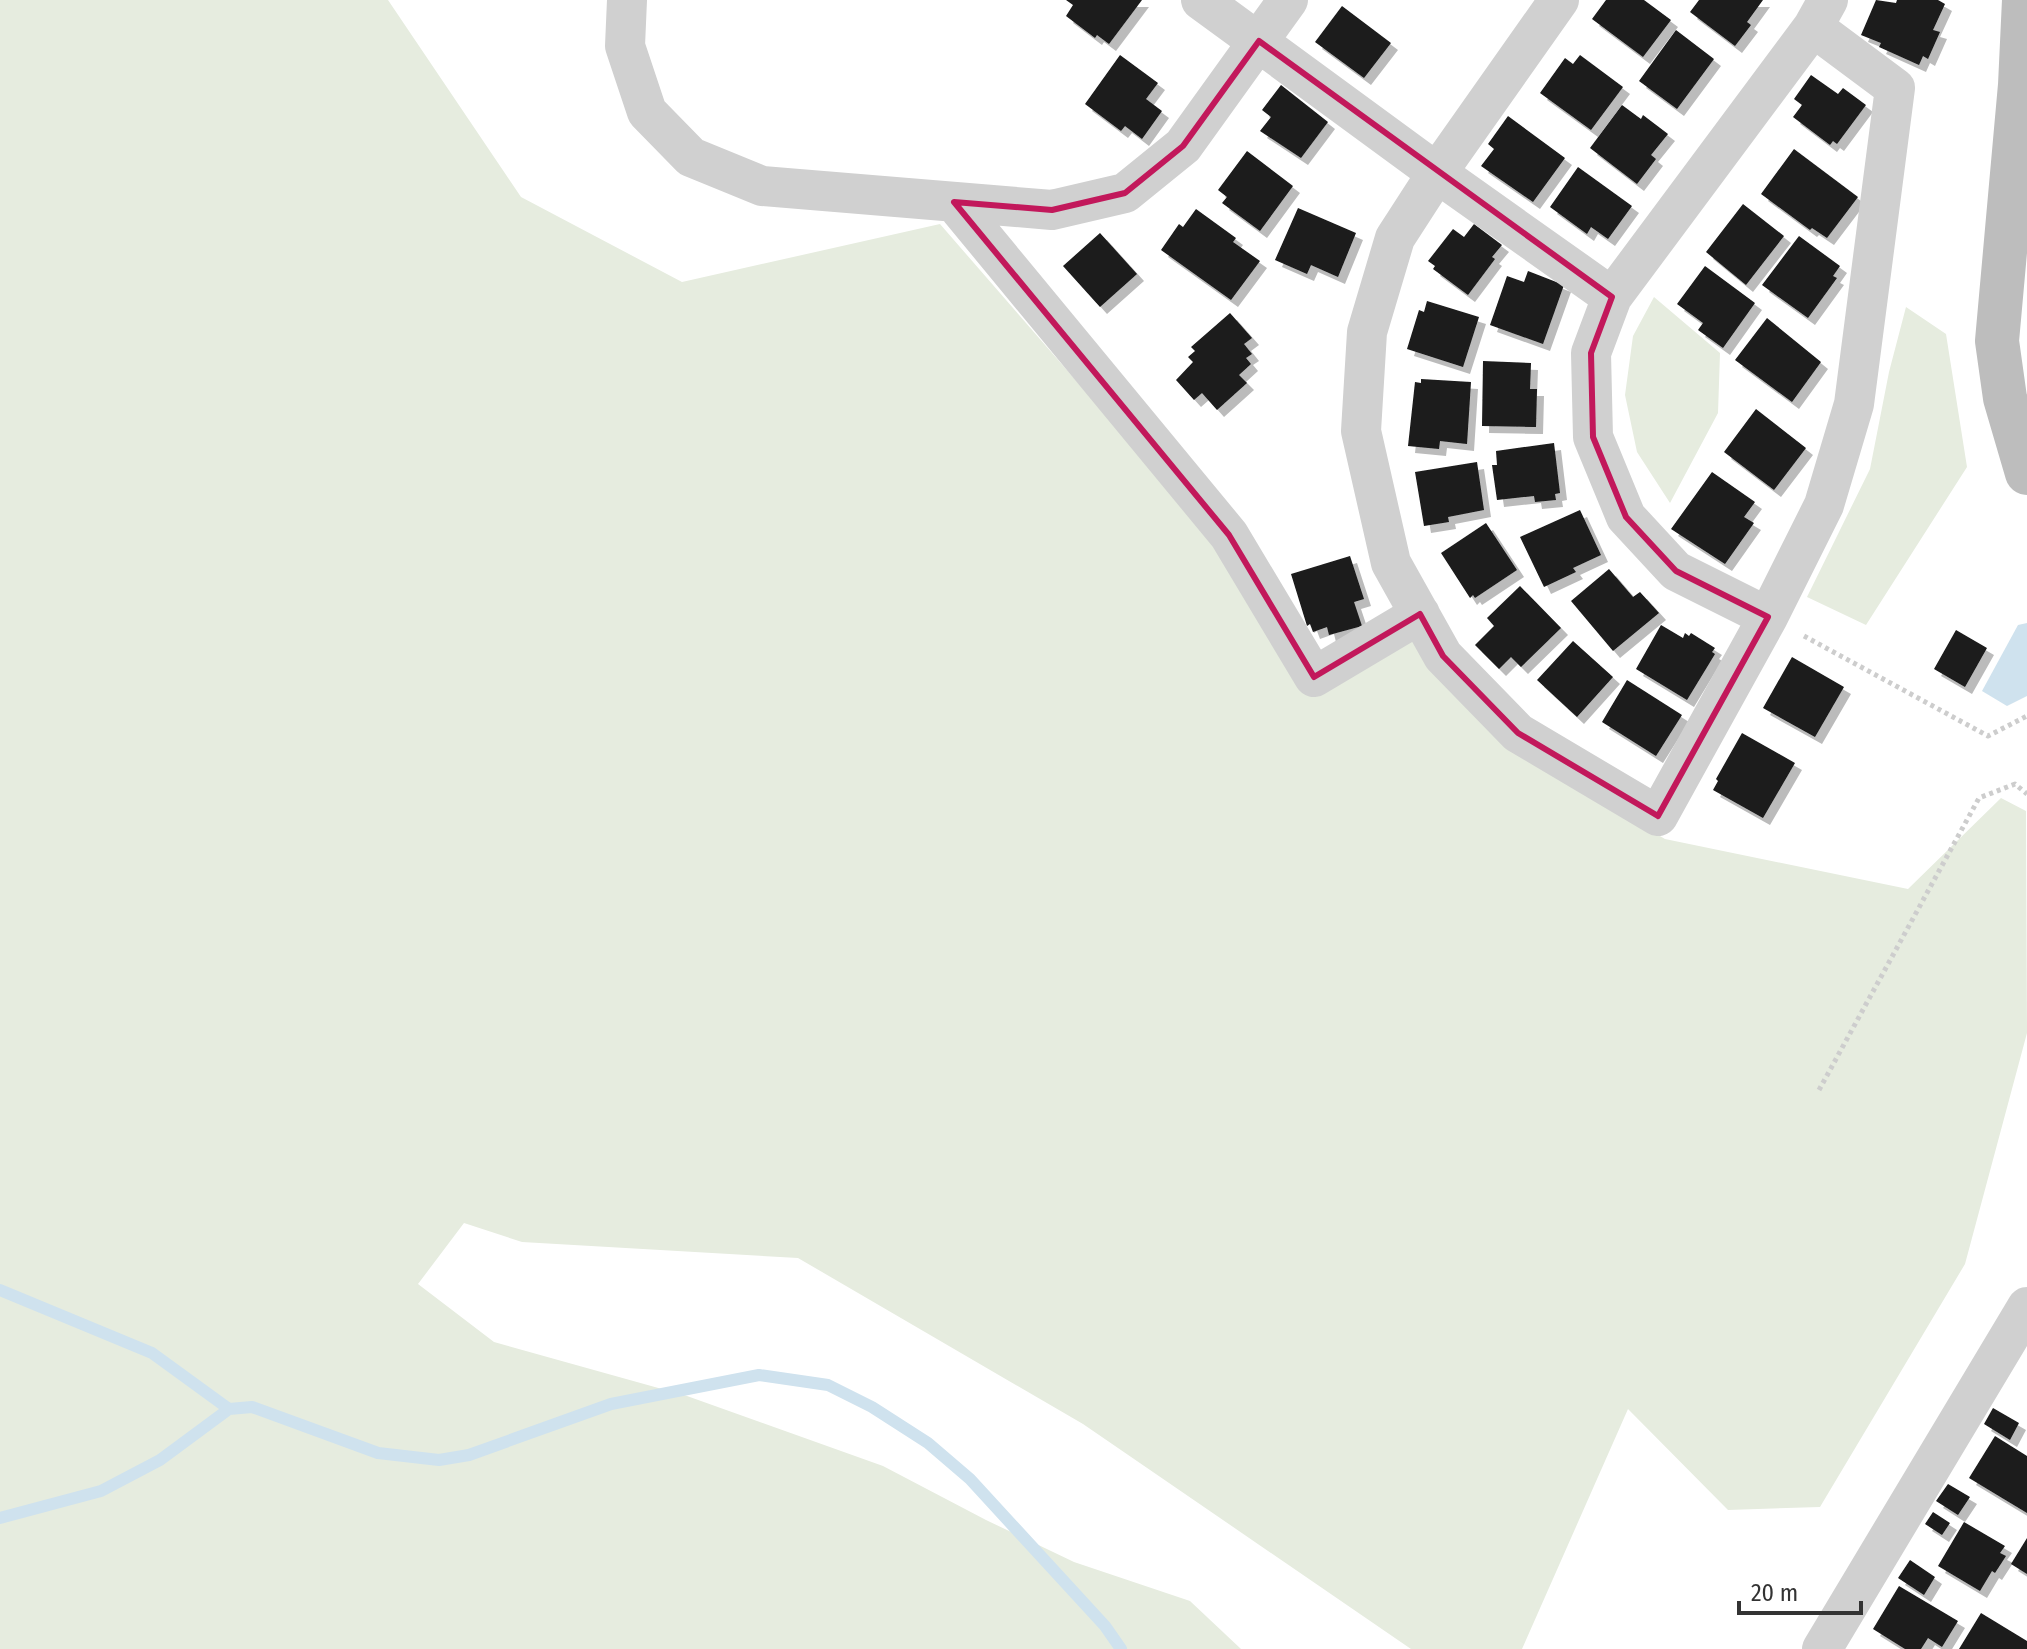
<svg xmlns="http://www.w3.org/2000/svg" width="2027" height="1649" viewBox="0 0 2027 1649" font-family="'Fira Sans Condensed',sans-serif">
	<style>
		.green { fill: #e6ecdf }
		.water { fill: #cfe2ee }
		.lines { fill: none; stroke-linecap: round; stroke-linejoin: round }
		.stream { stroke: #cfe2ee; stroke-width: 12 }
		.building { fill: #1a1a1a; filter: url(#shadow) }
		.path { stroke: #cdcdcd; stroke-width: 5; stroke-dasharray: 4 4; stroke-linecap: butt }
		.street { stroke: #d0d0d0; stroke-width: 40 }
		.secondary { stroke: #bdbdbd; stroke-width: 44 }
		.marked { fill: none; stroke: #c2185b; stroke-width: 6; stroke-linejoin: round }
	</style>
	<defs>
		<filter id="shadow"><feDropShadow dx="7" dy="7" stdDeviation="0" flood-color="#0004"/></filter>
	</defs>
	<rect width="100%" height="100%" fill="#fff"/>
	<!-- green -->
	<path class="green" d="M0 0H388L521 197 682 282 940 224 1211 536 1307 695 1409 635 1525 757 1665 839 1908 889 2001 798 2026 811 2027 1033 1965 1264 1820 1507 1728 1510 1628 1409 1522 1649H1411L1083 1424 798 1258 522 1242 464 1223 418 1284 494 1342 687 1396 883 1466 986 1520 1074 1562 1190 1601 1241 1649H0Z
		M1654 297 1720 353 1718 413 1670 503 1637 452 1625 395 1633 336Z
		M1906 307 1946 334 1967 467 1866 625 1807 597 1870 469 1889 372Z"/>
	<!-- water -->
	<path class="water" d="M2027 623V696L2007 706 1982 691 2018 625Z"/>
	<g class="lines">
		<!-- stream -->
		<path class="stream" d="M0 1290 152 1353 229 1409
			M0 1518 101 1491 160 1460 229 1409 252 1407 378 1453 439 1460 469 1455 611 1404 759 1375 828 1385 872 1407 928 1443 970 1479 1105 1626 1121 1649"/>
	</g>
	<!-- building -->
	<path class="building" d="M1066 0H1142L1109 44 1097 35 1095 38 1066 16 1073 5Z
		M1606 0H1644L1671 20 1643 57 1592 19Z
		M1699 0H1763L1747 22 1751 25 1735 46 1690 12Z
		M1876 0 1896 3 1897 0H1938L1945 4 1933 30 1940 32 1928 59 1923 56 1919 65 1879 47 1881 43 1861 35Z
		M1342 6 1391 43 1364 78 1315 42Z
		M1676 30 1714 59 1677 109 1639 81Z
		M1120 55 1158 83 1146 99 1162 111 1142 139 1125 126 1121 131 1085 104Z
		M1580 55 1623 87 1591 130 1540 93 1565 58 1573 64Z
		M1811 75 1838 94 1843 88 1866 105 1837 144 1833 141 1830 145 1793 117 1802 105 1794 99Z
		M1281 85 1328 122 1301 158 1260 131 1271 117 1262 110Z
		M1622 105 1641 119 1643 115 1668 134 1651 155 1656 159 1637 184 1590 148Z
		M1508 116 1565 158 1533 202 1481 166 1494 149 1488 144Z
		M1794 149 1858 197 1827 238 1812 228 1810 230 1761 194Z
		M1247 151 1293 186 1260 231 1222 203 1227 197 1218 190Z
		M1578 167 1632 206 1608 239 1591 227 1587 234 1550 207Z
		M1743 204 1784 236 1746 285 1706 252Z
		M1298 208 1356 233 1338 277 1311 265 1307 274 1275 260Z
		M1196 209 1236 238 1233 242 1260 261 1231 300 1161 250 1179 224 1183 227Z
		M1474 224 1502 245 1492 257 1495 259 1468 295 1433 269 1435 266 1428 261 1453 229 1464 237Z
		M1100 233 1137 274 1100 307 1063 266Z
		M1799 236 1840 266 1833 276 1837 278 1808 318 1762 285Z
		M1705 266 1755 303 1723 348 1698 330 1703 323 1677 304Z
		M1528 271 1564 285 1543 344 1490 325 1507 276 1524 282Z
		M1427 301 1479 317 1463 367 1407 349 1419 310 1424 312Z
		M1230 313 1252 338 1244 344 1252 354 1246 358 1251 364 1239 375 1247 383 1217 410 1202 393 1194 400 1176 380 1193 362 1188 357 1195 351 1191 347Z
		M1767 318 1821 362 1792 402 1735 360Z
		M1483 361 1531 363 1530 389H1537L1536 427 1482 426Z
		M1421 379 1471 382 1467 444 1440 441 1439 449 1408 446 1415 382 1421 383Z
		M1756 409 1806 448 1774 490 1724 452Z
		M1554 443 1560 493 1555 494 1556 500 1535 502 1534 496 1497 500 1492 465H1497L1496 451Z
		M1477 462 1484 510 1448 517 1449 522 1424 526 1415 472Z
		M1712 472 1755 502 1744 517 1754 523 1725 564 1671 529Z
		M1580 510 1601 555 1573 568 1576 572 1544 587 1520 537Z
		M1486 523 1517 570 1475 598 1473 595 1470 598 1441 553Z
		M1350 556 1364 599 1354 602 1362 626 1329 635 1327 627 1313 632 1310 624 1307 626 1291 574Z
		M1609 569 1633 597 1640 592 1659 613 1613 651 1571 601Z
		M1520 586 1561 628 1521 667 1511 657 1499 669 1475 645 1494 626 1487 618Z
		M1661 625 1683 638 1685 633 1689 636 1691 633 1715 648 1712 652 1715 654 1687 700 1636 669Z
		M1956 630 1987 648 1965 687 1934 669Z
		M1573 641 1613 677 1577 717 1537 680Z
		M1792 657 1844 687 1815 737 1763 708Z
		M1627 680 1682 715 1656 756 1602 722Z
		M1742 733 1795 763 1763 818 1713 790 1718 781 1716 779Z
		M1993 1408 2019 1423 2010 1440 1984 1424Z
		M1995 1436 2027 1456V1513L1969 1478Z
		M1948 1484 1970 1497 1958 1515 1936 1501Z
		M1933 1512 1950 1523 1942 1535 1925 1524Z
		M1964 1522 2005 1546 2000 1553 2006 1556 1995 1573 1992 1571 1980 1591 1938 1566Z
		M2027 1538V1574L2011 1564Z
		M1910 1560 1935 1577 1924 1595 1898 1578Z
		M1899 1586 1958 1621 1942 1647 1928 1638 1921 1649H1905L1873 1629Z
		M1981 1613 2027 1641V1649H1959Z"/>
	<g class="lines">
		<!-- path -->
		<path class="path" d="M1804 636 1988 736 2027 716
			M1819 1090 1979 798 2015 784 2027 794"/>
		<!-- street -->
		<path class="street" d="M627 0 625 46 647 112 691 157 762 186 1052 210 1125 193 1183 146 1288 0
			M1201 0 1437 173 1612 297
			M1559 0 1437 173 1395 238 1367 332 1361 431 1391 563 1443 656 1518 733 1658 816 1768 617 1824 505 1854 404 1895 88 1813 27
			M954 202 1229 535 1314 677 1420 614
			M1768 617 1676 571 1626 517 1593 437 1591 353 1612 297 1813 27 1828 0
			M1822 1649 2027 1307"/>
		<!-- secondary -->
		<path class="secondary" d="M2024 0 2020 85 1997 341 2005 398 2027 473"/>
	</g>
	<!-- marked area -->
	<path class="marked" d="M1259 41 1612 297 1591 353 1593 437 1626 517 1676 571 1768 617 1658 816 1518 733 1443 656 1420 614 1314 677 1229 535 954 202 1052 210 1125 193 1183 146Z"/>
	<!-- scale -->
	<path d="M1739 1601v12h122v-12" fill="none" stroke="#333333" stroke-width="4"/>
	<text x="1751" y="1601" font-size="24" fill="#333333" stroke="#ffffff" stroke-width="6" paint-order="stroke">20 m</text>
</svg>
